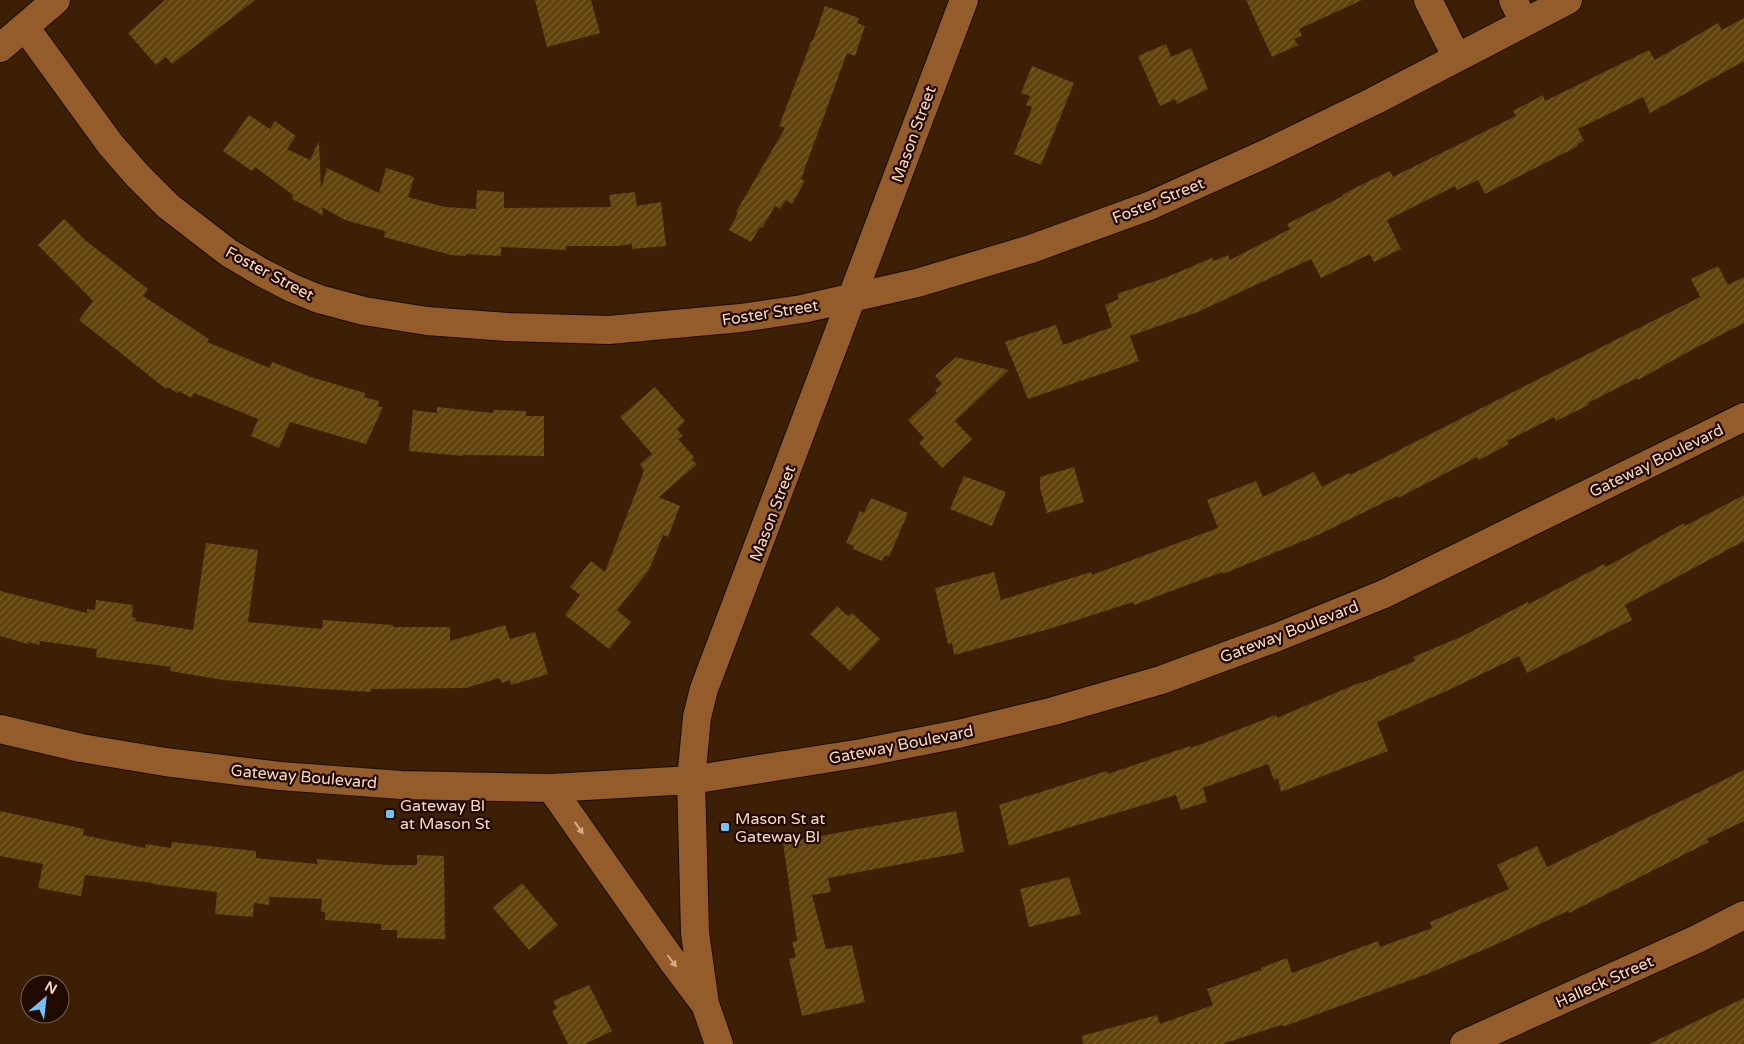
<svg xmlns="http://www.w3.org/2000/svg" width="1744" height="1044" viewBox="0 0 1744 1044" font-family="'Varela Round',sans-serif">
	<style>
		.building { fill: url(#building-hatch) }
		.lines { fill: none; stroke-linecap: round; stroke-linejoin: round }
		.minor-casing { stroke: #1c0b00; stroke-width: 30 }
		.minor { stroke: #945c2a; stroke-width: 28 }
		.oneway { fill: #d6ad8c }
		.poi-dot { fill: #73c1f5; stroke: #1f0900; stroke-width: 2 }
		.labels { text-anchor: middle; stroke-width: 4.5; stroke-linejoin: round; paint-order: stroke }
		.street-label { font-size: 16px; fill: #f9d9c0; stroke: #1f0900 }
		.poi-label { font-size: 16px; fill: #f9d9c0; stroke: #1f0900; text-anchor: start }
	</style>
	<defs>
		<pattern id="building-hatch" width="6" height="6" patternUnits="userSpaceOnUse" patternTransform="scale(1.25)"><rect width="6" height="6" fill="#5f430a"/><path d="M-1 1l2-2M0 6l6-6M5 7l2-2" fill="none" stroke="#775e2c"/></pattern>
	</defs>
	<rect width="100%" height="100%" fill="#3c1f04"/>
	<!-- building -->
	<path class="building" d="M165 0H255L172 64 166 57 156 65 128 33Z
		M535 0H591L600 33 547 47Z
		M1246 0H1362L1299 29 1302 36 1294 39 1298 45 1272 57Z
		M825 6 859 18 857 23 865 26 855 56 847 53 801 179 805 181 792 204 786 200 780 209 775 206 762 228 760 227 751 242 729 230 738 213 736 212 785 128 779 126 812 40H813Z
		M1744 18V61L1650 113 1643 97 1578 129 1584 141 1577 144 1578 146 1485 194 1478 180 1457 190 1455 186 1387 220 1401 249 1374 262 1370 254 1321 278 1311 259 1198 312 1130 336 1139 361 1028 399 1005 342 1056 325 1063 345 1112 327 1105 305 1119 299 1117 294 1167 277 1212 258 1214 261 1228 255 1230 260 1290 229 1287 224 1343 196 1342 195 1355 188 1390 171 1393 177 1516 116 1513 111 1543 95 1545 101 1649 50 1655 60 1718 23 1722 30Z
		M1166 44 1171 57 1191 48 1208 89 1177 104 1175 99 1160 106 1138 56Z
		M1032 66 1074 83 1041 165 1014 154 1032 107 1026 105 1030 96 1021 93Z
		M249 115 270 129 275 121 296 136 287 149 310 160 319 141 321 188 327 168 379 193 386 168 414 177 408 197 445 207 476 209 477 190 504 192V208L611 207 609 195 635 192 637 206 661 202 666 246 632 249V244L617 246H566V250L501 247V256L466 254 465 256 451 255 384 237 385 231 345 220 322 207 323 216 312 209 292 199 293 195 255 167 252 171 223 151Z
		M64 219 85 240 148 289 143 296 209 339 207 342 270 368 272 362 311 377 365 393 364 397 379 401 378 407H383L366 444 290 422 279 448 251 436 258 419 194 393 191 398 179 391 177 393 168 387 166 389 79 320 93 301 38 245Z
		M1718 266 1728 285 1744 277V323L1695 348 1638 380 1637 378 1588 403 1589 405 1556 421 1554 417 1507 441 1509 444 1479 460 1477 457 1398 498 1397 496 1320 534 1223 574 1222 572 1134 605 1133 602 1049 629 954 655 952 643 948 644 935 588 994 572 1001 600 1091 572 1092 575 1218 528 1207 500 1256 481 1263 497 1314 472 1322 487 1349 473 1350 475 1700 297 1691 279Z
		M956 357 1009 370 955 421 972 439 942 468 919 443 924 438 908 420 937 393 935 390 942 384 935 376Z
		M655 387 685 421 677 429 683 436 678 439 694 457 692 460 697 464 659 497 680 506 668 537 663 535 649 570 617 610 631 622 609 649 565 615 580 595 570 587 591 561 605 572 644 471 640 464 652 454 620 417Z
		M437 407 493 413V410L526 411V416H544V456L464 455 463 456 409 451 413 410 437 413Z
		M1074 467 1084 502 1047 513 1040 488V477Z
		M964 476 1006 492 992 526 950 509Z
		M1744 495V541L1625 605 1632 620 1527 673 1519 656 1453 688 1377 722 1388 751 1281 792 1278 778 1274 780 1268 764 1203 788 1207 802 1181 810 1176 795 1009 846 999 805 1107 771 1108 774 1190 746 1191 748 1276 715 1277 718 1361 682 1362 683 1415 661 1413 657 1463 636 1528 602 1529 604 1604 564 1606 567 1684 523 1685 526Z
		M871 498 908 513 889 557 885 555 882 561 853 549 854 546 846 543 860 511 864 513Z
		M206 543 258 550 248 622 322 629 323 620 393 625V627H450V641L505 625 510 639 535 632 548 674 511 685 510 680 502 683 499 678 466 688 371 689V692L309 688 223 680 170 671 171 667 96 657 97 649 40 641 39 645 28 642V644L0 636V591L87 613V609L95 610 96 600 133 605 132 617 136 618 135 621 193 630Z
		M837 606 848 616 852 613 880 639 850 671 810 634Z
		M1744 770V821L1707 839 1709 842 1569 913 1568 911 1488 948 1427 974 1285 1026 1281 1025 1222 1044H1083L1082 1036 1157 1015 1160 1024 1213 1005 1207 989 1261 970V968L1287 958 1292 973 1378 941 1380 947 1432 928 1430 922 1509 889 1497 865 1537 846 1547 867Z
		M0 811 84 829 83 835 145 848 146 844 171 848 172 842 256 851V858L317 864V859L388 865H417V855L444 856 445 939 397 938V930H381V924L325 920V912H321L322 899 269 897V905L254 903 253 917 215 914 217 892 153 884V883L85 875 81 896 38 888 43 864 0 856Z
		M956 811 964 852 828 878 831 892 812 895 826 949 852 945 865 1002 802 1016 789 959 796 957 792 942 797 941 783 843Z
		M1069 877 1081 914 1029 927 1020 889Z
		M522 883 558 925 529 950 493 908Z
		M589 985 612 1031 585 1044H568L552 1011 557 1008 553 1001Z
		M1744 998V1044H1649Z"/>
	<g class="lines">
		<defs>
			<path id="minor" d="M1428 0 1457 58
				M1513 0 1524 22
				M25 27 110 144 137 175 168 206 229 253 261 272 292 288 319 299 364 311 427 321 507 327 609 330 741 318 802 309 917 283 1031 249 1149 206 1265 154 1374 101 1568 0
				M0 48 56 0
				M0 729 81 748 165 762 280 776 401 785 551 788 691 780 862 753 958 734 1054 711 1161 680 1275 638 1384 594 1744 417
				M551 788 671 959 704 1003
				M719 1044 705 1004 695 933 691 780 697 717 704 689 964 0
				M1464 1044 1697 939 1744 915"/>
		</defs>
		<!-- minor casing -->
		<use href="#minor" class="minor-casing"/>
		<!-- minor -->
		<use href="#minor" class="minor"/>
	</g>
	<!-- one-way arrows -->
	<defs><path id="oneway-solid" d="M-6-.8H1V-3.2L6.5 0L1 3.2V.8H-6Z" transform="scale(1.25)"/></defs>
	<g class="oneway">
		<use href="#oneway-solid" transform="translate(579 828) rotate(55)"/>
		<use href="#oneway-solid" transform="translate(672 961) rotate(53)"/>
	</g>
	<!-- markers -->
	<g class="poi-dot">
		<rect x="385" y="809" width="10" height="10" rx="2.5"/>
		<rect x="720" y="822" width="10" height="10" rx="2.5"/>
	</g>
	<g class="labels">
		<!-- street labels -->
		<g class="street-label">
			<text transform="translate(913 134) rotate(-70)" y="6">Mason Street</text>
			<text transform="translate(1158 200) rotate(-22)" y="6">Foster Street</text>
			<text transform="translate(270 273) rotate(28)" y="6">Foster Street</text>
			<text transform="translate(770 312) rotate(-9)" y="6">Foster Street</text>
			<text transform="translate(1656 460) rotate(-26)" y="6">Gateway Boulevard</text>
			<text transform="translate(772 513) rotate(-69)" y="6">Mason Street</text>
			<text transform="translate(1289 631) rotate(-21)" y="6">Gateway Boulevard</text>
			<text transform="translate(901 744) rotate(-11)" y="6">Gateway Boulevard</text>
			<text transform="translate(304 776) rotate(5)" y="6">Gateway Boulevard</text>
			<text transform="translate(1604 981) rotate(-24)" y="6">Halleck Street</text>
		</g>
		<!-- poi labels -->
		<g class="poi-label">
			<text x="400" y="811">Gateway Bl<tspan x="400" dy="18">at Mason St</tspan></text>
			<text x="735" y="824">Mason St at<tspan x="735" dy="18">Gateway Bl</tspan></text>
		</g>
	</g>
	<!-- north arrow -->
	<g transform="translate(45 999) rotate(28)"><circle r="24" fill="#1f0900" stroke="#765c4d"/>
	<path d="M0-4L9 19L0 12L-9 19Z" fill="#73c1f5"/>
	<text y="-8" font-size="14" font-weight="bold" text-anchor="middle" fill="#f9d9c0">N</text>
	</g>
</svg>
